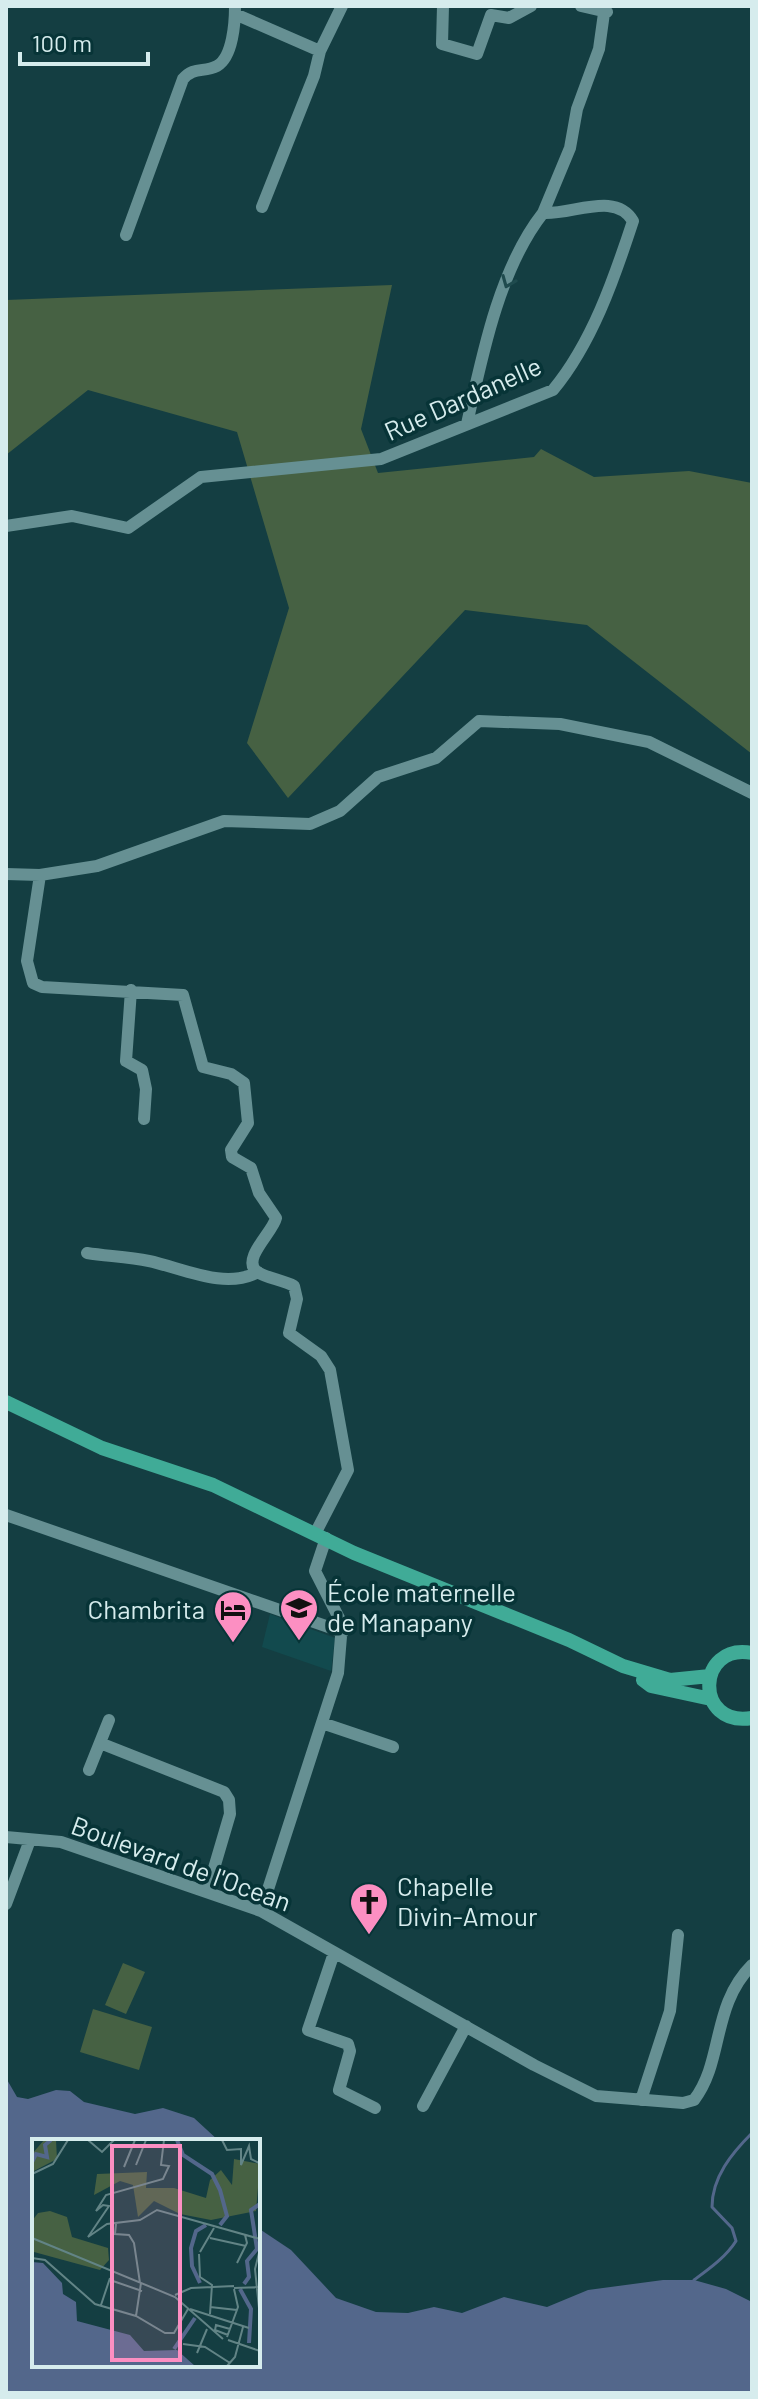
<svg xmlns="http://www.w3.org/2000/svg" width="758" height="2399" viewBox="0 0 758 2399" font-family="Barlow,sans-serif">
	<style>
		.built { fill: #124a4e }
		.green { fill: #466143 }
		.water { fill: #53678b }
		.lines { fill: none; stroke-linecap: round; stroke-linejoin: round }
		.stream { stroke: #53678b; stroke-width: 3 }
		.minor { stroke: #669093; stroke-width: 12 }
		.major { stroke: #40ab97; stroke-width: 14 }
		.oneway { stroke: #1f4b4e }
		.labels { text-anchor: middle; stroke-width: 7; stroke-linejoin: round; paint-order: stroke }
		.street-label { font-size: 26px; fill: #d6eced; stroke: #073437 }
		.poi-label { font-size: 26px; fill: #d6eced; stroke: #073437; text-anchor: start }
		.inset-river { fill: none; stroke: #53678b; stroke-width: 4 }
		.inset-road { fill: none; stroke: #628486; stroke-width: 2 }
		.view { fill: #fc8fc2; fill-opacity: 0.15; stroke: #fc8fc2; stroke-width: 4 }
		.inset-edge { fill: none; stroke: #d6eced; stroke-width: 4 }
	</style>
	<rect width="100%" height="100%" fill="#143e42"/>
	<!-- built -->
	<path class="built" d="M270 1614 335 1638 331 1671 262 1647Z"/>
	<!-- green -->
	<path class="green" d="M392 285 361 429 378 473 534 457 541 449 594 477 689 471 752 483V754L587 625 465 610 288 798 247 743 289 608 237 432 88 390 6 455V300Z
		M123 1963 145 1972 126 2014 105 2005Z
		M93 2009 152 2027 139 2070 80 2052Z"/>
	<!-- water -->
	<path class="water" d="M6 2078 17 2097 28 2099 56 2090 70 2091 84 2102 135 2114 163 2108 194 2118 219 2141H34V2365H258V2228L291 2250 336 2298 376 2312 408 2313 434 2307 462 2313 504 2297 547 2307 588 2290 663 2280H694L726 2289 752 2302V2393H6Z"/>
	<g class="lines">
		<!-- stream -->
		<path class="stream" d="M694 2280C709 2269 726 2257 736 2241L732 2228 712 2207C712 2177 732 2153 752 2133"/>
		<!-- minor -->
		<path class="minor" d="M443 6 442 44 477 54 491 15 509 18 531 6
			M581 6 607 12
			M235 14 320 51
			M262 207 314 76 320 51 342 6
			M126 235 183 79C194 66 204 73 217 66 233 57 235 22 235 6
			M467 424C482 356 499 269 543 213
			M6 526 72 516 128 528 201 477 381 459 553 390C592 343 614 279 633 221 615 191 573 215 543 213L570 148 577 109 599 49 605 6
			M6 874 40 875 97 866 224 821 310 824 340 811 378 777 436 758 479 721 560 724 649 742 752 793
			M40 875 27 961 33 983 42 987 183 995 203 1067 231 1074 244 1083 248 1123 231 1150 232 1157 251 1168 259 1193 276 1218C273 1232 242 1258 256 1271 265 1278 283 1280 294 1286L297 1299 289 1333 321 1356 330 1370 348 1470 316 1532
			M131 990 126 1061 142 1070 146 1089 144 1119
			M87 1253C107 1256 129 1257 149 1261 182 1268 225 1290 258 1272
			M6 1515 343 1632
			M322 1723 393 1747
			M100 1743 224 1792 229 1800 230 1814 207 1892
			M89 1770 109 1720
			M6 1837 61 1842 261 1911 534 2065 596 2096 683 2103 694 2100C724 2061 711 2006 752 1965
			M6 1904 30 1840
			M261 1911 338 1673 342 1624 315 1571 326 1538
			M334 1953 308 2030 348 2044 350 2051 339 2090 375 2108
			M641 2100 670 2011 678 1935
			M423 2106 466 2026"/>
		<!-- major -->
		<path class="major" d="M6 1402 102 1448 213 1485 354 1553 569 1640 623 1666 670 1680 710 1676
			M752 1653C696 1642 694 1728 752 1718
			M643 1680 651 1686 711 1699"/>
	</g>
	<!-- one-way arrows -->
	<defs><path id="oneway-chevron" d="M-2-3.5L2.5 0L-2 3.5" fill="none" stroke-width="1.6" stroke-linecap="round" stroke-linejoin="round" transform="scale(2)"/></defs>
	<use class="oneway" href="#oneway-chevron" transform="translate(508 282) rotate(112)"/>
	<!-- icons -->
	<defs>
		<symbol id="school-pin" viewBox="-11 -11 22 30"><path d="M0 17L-7.5 6A9.5 9.5 0 1 1 7.5 6Z" fill="#fc8fc2" stroke="#073437"/><path d="M0-5L7-2L0 1L-7-2ZM-4 1L0 2.5L4 1V4Q0 6-4 4Z" fill="#111"/></symbol>
		<symbol id="hotel-pin" viewBox="-11 -11 22 30"><path d="M0 17L-7.5 6A9.5 9.5 0 1 1 7.5 6Z" fill="#fc8fc2" stroke="#073437"/><path d="M-6-4.5h1.5V1H6V5H4.5V3h-9V5H-6ZM-4 0a1.8 1.8 0 1 1 3.6 0ZM.5 0V-2.5h3Q6-2.5 6 0Z" fill="#111"/></symbol>
		<symbol id="church-pin" viewBox="-11 -11 22 30"><path d="M0 17L-7.5 6A9.5 9.5 0 1 1 7.5 6Z" fill="#fc8fc2" stroke="#073437"/><path d="M-1.2-6h2.4v3.5h3.3v2.4h-3.3V6h-2.4V-.1h-3.3v-2.4h3.3Z" fill="#111"/></symbol>
	</defs>
	<g fill-rule="evenodd">
		<use href="#school-pin" x="277" y="1586" width="44" height="60"/>
		<use href="#hotel-pin" x="211" y="1588" width="44" height="60"/>
		<use href="#church-pin" x="347" y="1880" width="44" height="60"/>
	</g>
	<g class="labels">
		<!-- street labels -->
		<g class="street-label">
			<text transform="translate(463 399) rotate(-24)" y="9">Rue Dardanelle</text>
			<text transform="translate(181 1864) rotate(20)" y="9">Boulevard de l'Ocean</text>
		</g>
		<!-- poi labels -->
		<g class="poi-label">
			<text x="327" y="1602">École maternelle<tspan x="327" dy="30">de Manapany</tspan></text>
			<text x="205" y="1619" text-anchor="end">Chambrita</text>
			<text x="397" y="1896">Chapelle<tspan x="397" dy="30">Divin-Amour</tspan></text>
		</g>
	</g>
	<!-- overview -->
	<g transform="translate(32 2139)">
		<rect width="228" height="228" fill="#143e42"/>
		<path d="M12 1H24L25 20 0 33V15ZM202 20 228 25 224 72 179 81 148 75 122 62 106 78 101 46 88 42 62 56 65 35 115 33 114 49H142L174 59 178 41 189 31 200 46ZM18 72 35 78 40 98 76 109 77 121 68 131 2 113 0 82 6 74Z" fill="#466143"/>
		<path d="M0 123 11 124 30 144 31 155 44 163 45 182 98 196 112 212 145 211 163 227H0Z" fill="#53678b"/>
		<path class="inset-river" d="M145 1 151 16 180 35 188 51 195 77 188 86M0 23 4 15 15 18 13 6 19 1M168 144 160 127 159 109 164 92 174 86M212 145 217 138 215 122 225 110 219 71 228 65M208 150 219 170 217 204M142 210 163 179"/>
		<path class="inset-road" d="M56 1 70 13 82 1M132 1 129 26 137 27 131 40 74 56 64 72 71 66 77 67 56 98 75 85 108 81 125 71 228 100M190 1 195 11 209 10V26L217 7 219 20 227 24M104 26 114 1M92 28 103 1M0 35 21 25 36 1M84 85 83 95 97 96 102 104 108 144M0 99 143 158 191 200M178 99 214 107M228 110 223 130 228 179M168 113 182 89M167 115 168 138 180 146 178 175M0 119 13 121 63 165 104 177 133 194H142L156 170M205 124 215 104 213 96M78 141 110 152M202 149 228 148M143 156 159 149 202 147M69 166 78 139M178 168 205 171M158 170 217 189M104 177 109 144M196 196 183 191 184 186 198 190M195 198 206 168 202 150M196 201 228 212M151 205 173 208 198 224M165 214 175 190M195 227 203 218 211 188"/>
		<path class="view" d="M80 7H148V221H80Z"/>
		<rect width="228" height="228" class="inset-edge"/>
	</g>
	<!-- border -->
	<rect width="758" height="2399" fill="none" stroke="#d6eced" stroke-width="16"/>
	<!-- scale -->
	<path d="M20 52v12h128v-12" fill="none" stroke="#d6eced" stroke-width="4"/>
	<text x="32" y="52" font-size="24" fill="#d6eced" stroke="#073437" stroke-width="6" paint-order="stroke">100 m</text>
</svg>
